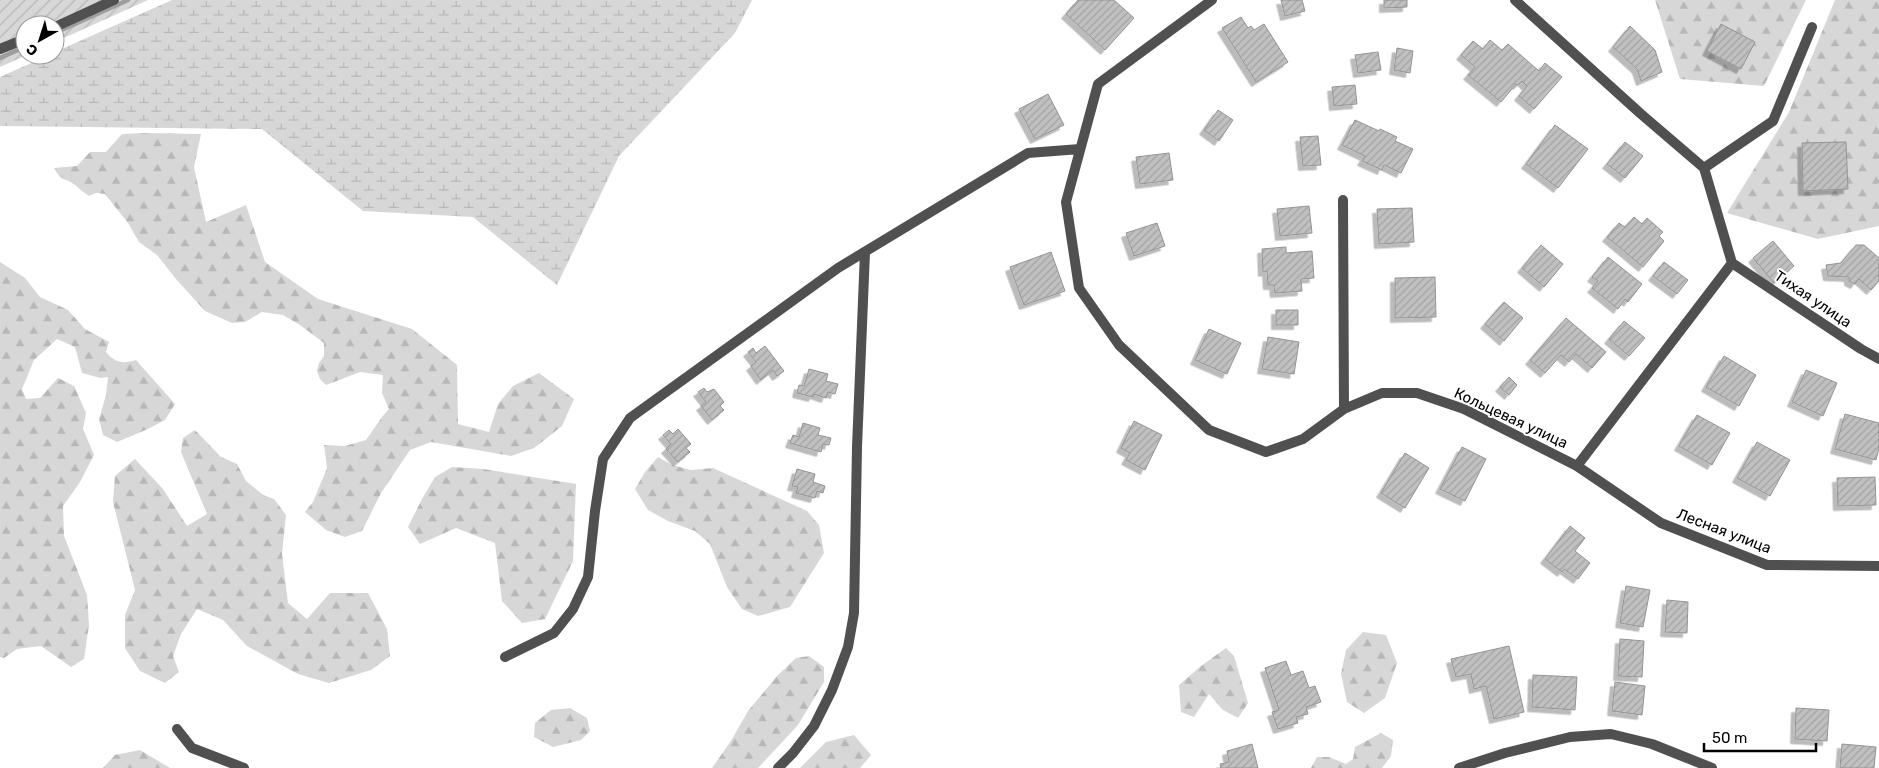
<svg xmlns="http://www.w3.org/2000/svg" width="1879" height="768" viewBox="0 0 1879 768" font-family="Rubik,sans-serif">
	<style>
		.forest { fill: url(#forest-firs) }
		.wetland { fill: url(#wetland-marsh) }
		.garden { fill: url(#garden-furrows) }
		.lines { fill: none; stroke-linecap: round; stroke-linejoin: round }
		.stream { stroke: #9e9e9e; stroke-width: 4.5 }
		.building { fill: url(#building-hatch); stroke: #949494; filter: url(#shadow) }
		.minor { stroke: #505050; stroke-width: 10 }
		.labels { text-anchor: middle; stroke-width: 4; stroke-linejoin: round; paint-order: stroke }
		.street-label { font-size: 15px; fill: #000; stroke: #fff }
	</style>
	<defs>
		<pattern id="forest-firs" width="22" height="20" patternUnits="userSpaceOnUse" patternTransform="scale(1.25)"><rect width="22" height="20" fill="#d7d7d7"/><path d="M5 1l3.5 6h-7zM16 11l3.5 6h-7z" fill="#b7b7b7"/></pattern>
		<pattern id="wetland-marsh" width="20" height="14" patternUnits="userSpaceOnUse" patternTransform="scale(1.25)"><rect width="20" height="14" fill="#d7d7d7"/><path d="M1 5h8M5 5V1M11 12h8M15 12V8" fill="none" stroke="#b7b7b7"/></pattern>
		<pattern id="garden-furrows" width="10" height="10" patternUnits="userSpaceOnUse" patternTransform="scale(1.25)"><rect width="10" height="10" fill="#d7d7d7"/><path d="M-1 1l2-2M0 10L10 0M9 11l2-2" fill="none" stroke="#b7b7b7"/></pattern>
		<pattern id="building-hatch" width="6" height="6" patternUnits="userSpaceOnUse" patternTransform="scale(1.25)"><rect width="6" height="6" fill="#c0c0c0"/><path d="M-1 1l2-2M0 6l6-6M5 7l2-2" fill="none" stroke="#a3a3a3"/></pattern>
		<filter id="shadow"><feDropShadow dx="-4.5" dy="4.5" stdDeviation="0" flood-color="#0004"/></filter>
	</defs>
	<rect width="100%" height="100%" fill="#fff"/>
	<!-- forest -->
	<path class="forest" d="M1655 0H1806L1764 86 1680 79Z
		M1835 0H1879V226L1818 239 1727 213 1789 112Z
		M145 133 201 134 194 167 206 222 246 205 265 262 318 299 412 329 457 365 458 424 489 432 498 404 513 386 539 373 574 399 562 426 534 448 511 456 431 442 410 450 381 493 362 531 345 537 326 530 305 512 313 502 327 468 324 445 345 446 366 440 382 417 389 409 382 393 383 375 360 372 326 385 320 379 317 371 319 363 324 356V343L300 325 283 315 262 312 245 322 232 323 205 311 176 279 157 255 139 242 128 223 105 194 96 193 89 196C84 193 80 189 75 185 65 177 62 183 54 168L77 166 90 152H106L122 134Z
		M0 262 25 278 40 297 68 310 85 329 109 342 106 352C115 363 123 364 136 360L175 404 165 420 148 429 117 442 103 435 99 419 106 395 108 377 100 378 82 373 75 347 57 339 34 360 22 389 26 399 40 398 58 378 74 386 86 413 83 429 94 455 80 482 63 506 64 536 87 595 89 625 84 659 71 667 41 646 17 649 4 658 0 657Z
		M195 430 221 457 237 464 246 481 263 495 274 499 286 515 282 554 288 603 307 619 330 593H368L387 629 390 656 371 670 329 683 298 674 247 646 223 620 197 609 181 634 173 656 179 672 165 683 140 671 125 648V615L135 590 113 502 115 476 135 459 163 489 187 526 207 514 181 452 183 438Z
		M658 457 672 465 691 470 713 468 807 511 819 525 824 553 790 607 758 616 742 609 727 587 710 544 695 531 668 521 648 510 635 489 645 472Z
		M452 467 483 469 576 484 573 561 545 619 522 623 502 601 495 543 456 528 420 544 408 527 422 499 435 477Z
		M1363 632 1386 635 1397 663 1385 698 1364 713 1347 702 1341 674 1346 650Z
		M1226 648 1234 656 1248 703 1238 718 1223 710 1209 694 1194 717 1181 712 1179 685 1201 666Z
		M809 656 824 667V682L798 725 758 768H712L731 741 748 711 778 675 796 658Z
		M570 708 587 718 590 731 581 740 553 747 534 737 535 723 551 710Z
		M1381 733 1393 740 1391 756 1382 768H1311L1317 757H1329L1346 764 1353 759 1355 747Z
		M854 735 871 755 860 768H800L826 742Z
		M140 750 170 768H103L115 755Z"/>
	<!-- wetland -->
	<path class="wetland" d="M172 0H752L735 33 619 156 557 285 473 217 363 211 262 129 0 126V77L49 55H55V52Z"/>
	<!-- garden -->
	<path class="garden" d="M0 0H148L55 42V25H25V55H27L0 67Z"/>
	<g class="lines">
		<!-- stream -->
		<path class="stream" d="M55 33 128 0
			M0 58 25 47"/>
	</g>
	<!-- building -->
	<path class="building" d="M1078 0H1114L1134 18 1105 50 1066 14Z
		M1281 0H1302L1305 11 1285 16Z
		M1384 0H1407V7L1384 8Z
		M1241 17 1248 28 1251 26 1254 30 1264 24 1288 62 1256 82 1222 28Z
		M1721 24 1755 42 1741 69 1707 51Z
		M1630 26 1655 50 1662 72 1641 81 1637 69 1613 47Z
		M1490 40 1502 50 1508 44 1539 71 1545 63 1562 77 1534 109 1519 96 1527 86 1522 81 1518 85 1516 84 1501 102 1468 75 1475 67 1461 55 1473 41 1483 49Z
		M1397 48 1413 51 1410 73 1394 70Z
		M1378 52 1381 70 1358 73 1355 55Z
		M1355 85 1357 104 1334 106 1332 87Z
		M1048 94 1064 125 1035 139 1019 109Z
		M1218 110 1233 120 1219 141 1204 130Z
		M1355 120 1379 131 1380 129 1397 137 1395 141 1413 149 1401 173 1384 165 1382 170 1362 161 1365 156 1342 145Z
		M1555 125 1588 149 1558 188 1526 164Z
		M1318 136 1321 165 1303 166 1300 137Z
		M1625 142 1643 156 1625 178 1607 164Z
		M1846 142 1848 189 1803 191 1802 143Z
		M1169 153 1173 180 1140 184 1136 157Z
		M1309 206 1312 233 1280 236 1277 209Z
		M1412 208 1414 242 1379 244 1377 209Z
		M1634 217 1642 224 1647 218 1663 232 1659 236 1664 241 1643 267 1607 237 1619 223 1625 227Z
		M1157 223 1165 246 1134 256 1126 233Z
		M1773 241 1794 266 1774 283 1753 258Z
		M1541 245 1563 264 1544 287 1522 268Z
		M1856 245H1864L1879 258V281L1871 290 1859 279 1855 284 1849 281V277L1828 276 1826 265 1841 263Z
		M1286 247V253L1312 251 1314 278 1301 279 1302 291 1275 293 1274 285H1268L1267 271 1263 272 1262 249Z
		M1051 252 1065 291 1024 305 1010 267Z
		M1608 257 1642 284 1628 302 1625 299 1618 309 1592 288 1598 281 1592 277Z
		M1664 262 1688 280 1677 294 1653 276Z
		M1435 277 1436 317 1395 318V278Z
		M1504 302 1523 318 1504 341 1485 324Z
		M1276 310H1298V325H1276Z
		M1566 318 1606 352 1592 368 1576 354 1569 362 1561 355 1545 373 1530 360Z
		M1624 321 1645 338 1629 356 1609 339Z
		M1209 329 1241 343 1227 374 1195 360Z
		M1268 337 1299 342 1294 374 1262 369Z
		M765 346 784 371 777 376 773 370 761 380 751 366 756 362 748 352 753 348 756 353Z
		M1724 356 1756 375 1739 406 1706 387Z
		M809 369 828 374 826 381 838 384 835 394 828 392 826 398 814 394 813 397 797 393 799 385 804 386Z
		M1806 370 1837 383 1823 416 1792 402Z
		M1509 377 1517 385 1509 395 1500 387Z
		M704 388 707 392 714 389 724 402 720 406 724 410 712 420 701 406 706 402 698 392Z
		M1845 414 1879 423V448L1876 460 1835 449Z
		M1697 415 1730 433 1712 465 1679 446Z
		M1134 421 1162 435 1145 470 1126 460 1130 453 1121 448Z
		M803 423 820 428 818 435 831 438 829 445 823 444 821 452 790 443 793 435 799 437Z
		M678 429 691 444 686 448 690 452 678 462 666 449 671 444 663 435 669 430 673 434Z
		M1757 442 1790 460 1770 496 1737 478Z
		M1462 447 1486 459 1465 501 1440 489Z
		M1405 453 1429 468 1405 508 1381 493Z
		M797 469 815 474 813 482 825 486 823 493 817 491 815 498 796 493 798 487 792 486Z
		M1875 477 1876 505 1838 506 1837 478Z
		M1570 526 1585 538 1575 551 1590 563 1578 579 1564 569 1562 572 1545 559Z
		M1626 586 1650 590 1643 627 1620 623Z
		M1667 600 1688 602 1687 633 1665 632Z
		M1620 639 1644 641 1642 677 1618 676Z
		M1509 646 1524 712 1494 719 1486 686 1474 689 1471 674 1456 677 1451 659Z
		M1286 661 1291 675 1303 671 1309 688 1315 686 1321 702 1306 707 1308 714 1296 717 1298 723 1278 729 1272 712 1279 710 1265 668Z
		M1533 675 1577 677 1575 710 1532 707Z
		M1615 682 1645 686 1642 715 1612 711Z
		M1796 708 1829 710 1827 741 1795 739Z
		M1252 744 1258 768H1221L1220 764 1229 762 1227 751Z
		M1842 744 1876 747 1874 768H1840Z"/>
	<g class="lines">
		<!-- minor -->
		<path class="minor" d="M1212 0 1098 84 1066 202 1079 288 1119 345 1209 430 1266 452 1303 439 1344 409 1382 393H1417L1464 409 1577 466 1732 263 1704 168 1641 114 1515 0
			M55 27 114 0
			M0 49 25 39
			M1704 168 1773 121 1812 27
			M1343 200 1344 409
			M1732 263 1861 349 1879 359
			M1577 466 1661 523 1767 565 1879 566
			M505 657 554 633 573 609 588 577 595 511 603 459 630 418 838 268 1028 153 1080 149
			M177 729 192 748 244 768
			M778 768 793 753 814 726 832 690 848 647 854 613 857 447 865 252
			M1459 768 1505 753 1570 737 1611 734 1652 744 1712 768"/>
	</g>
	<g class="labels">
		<!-- street labels -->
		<g class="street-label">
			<text transform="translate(1813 299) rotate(34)" y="5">Тихая улица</text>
			<text transform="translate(1511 418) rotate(25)" y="5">Кольцевая улица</text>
			<text transform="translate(1724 531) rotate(21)" y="5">Лесная улица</text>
		</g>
	</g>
	<!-- north arrow -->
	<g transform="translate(40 40) rotate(219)"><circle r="24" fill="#ffffff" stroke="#999999"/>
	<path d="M0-4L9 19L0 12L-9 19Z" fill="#000000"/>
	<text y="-8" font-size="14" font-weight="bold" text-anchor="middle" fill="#000000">С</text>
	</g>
	<!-- scale -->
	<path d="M1704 743v8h112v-8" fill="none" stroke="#000000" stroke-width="2.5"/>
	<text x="1712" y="743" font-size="15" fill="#000000" stroke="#ffffff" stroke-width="4" paint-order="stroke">50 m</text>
</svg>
